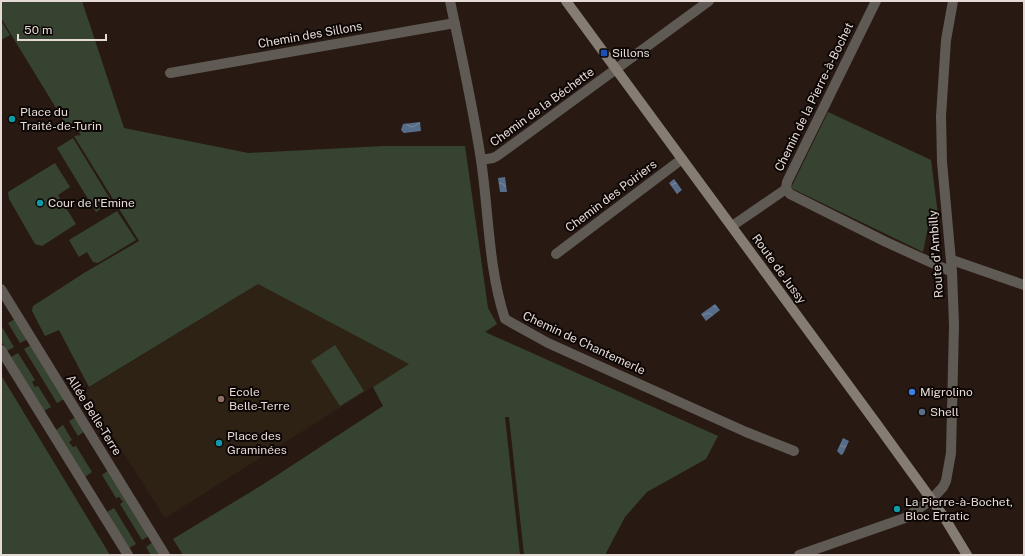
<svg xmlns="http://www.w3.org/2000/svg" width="1025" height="556" viewBox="0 0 1025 556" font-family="'Public Sans',sans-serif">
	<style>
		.education { fill: #2e2215 }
		.green { fill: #374331 }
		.water { fill: url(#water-waves) }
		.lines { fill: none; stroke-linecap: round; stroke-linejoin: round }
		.minor { stroke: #5f5b54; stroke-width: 10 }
		.tertiary { stroke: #5f5b54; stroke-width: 10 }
		.secondary { stroke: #857d73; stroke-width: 10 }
		.transit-dot { fill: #1a4fb4; stroke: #0c0604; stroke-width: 1.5 }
		.culture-dot { fill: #0f9aa8; stroke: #0c0604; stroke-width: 1.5 }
		.shop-dot { fill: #3f7fe0; stroke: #0c0604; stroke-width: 1.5 }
		.education-dot { fill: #8d6e63; stroke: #0c0604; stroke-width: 1.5 }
		.service-dot { fill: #5c6f8a; stroke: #0c0604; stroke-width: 1.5 }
		.labels { text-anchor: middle; stroke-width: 4; stroke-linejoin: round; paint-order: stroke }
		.street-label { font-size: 12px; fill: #e5dad6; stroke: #0c0604 }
		.poi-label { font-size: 12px; fill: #e5dad6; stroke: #0c0604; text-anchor: start }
	</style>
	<defs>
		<pattern id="water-waves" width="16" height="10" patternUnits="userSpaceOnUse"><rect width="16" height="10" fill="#586d89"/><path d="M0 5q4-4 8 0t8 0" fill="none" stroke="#78889e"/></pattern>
	</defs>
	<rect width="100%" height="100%" fill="#281a13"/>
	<!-- education -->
	<path class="education" d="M258 284 409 364 165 518 84 391Z"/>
	<!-- green -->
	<path class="green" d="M1 1H82L124 128 248 153 384 146H465L488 308 497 324 485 332 718 436 706 459 647 492 625 517 605 555H524L509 417H505L520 555H183L173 539 262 485 383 406 373 387 409 364 258 284 89 387 59 330 45 336 32 311 33 306 84 273 139 241 74 136 81 135 73 123 67 126 1 18Z
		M1 21 10 35 1 40Z
		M828 112 931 160 938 215 931 212 923 252 791 188Z
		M73 138 112 202 96 212 57 148Z
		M55 163 70 187 58 195 76 224 42 246 35 244 9 199 8 192Z
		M117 211 136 240 98 263 93 262 87 252 79 257 69 240Z
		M15 319 28 339 20 343 8 323Z
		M2 327 14 347 7 351 1 341Z
		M31 345 64 399 57 403 24 349Z
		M335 345 364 391 340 406 311 361Z
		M18 353 35 380 32 382 35 387 38 386 51 407 44 411 11 357Z
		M1 375 110 555H1Z
		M76 417 85 431 78 436 69 421Z
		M63 425 72 440 69 442 73 447 76 446 92 472 85 477 56 430Z
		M109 470 149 536 142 540 120 504 123 502 119 497 116 498 102 475Z
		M114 508 136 544 129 548 107 512Z
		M153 542 161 555H151L146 547Z"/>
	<!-- water -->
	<path class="water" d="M420 122 421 131 404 133 401 130 403 124Z
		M505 177 507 192H500L498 178Z
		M674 179 682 190 677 194 669 183Z
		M715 304 720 310 706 321 701 314Z
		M843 438 849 441 843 454 841 455 837 451Z"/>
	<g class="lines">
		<!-- minor -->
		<path class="minor" d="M450 1C461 53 473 107 481 160 489 213 488 267 505 319L548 343 746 432 794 451
			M876 1 787 182 786 189 790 194 886 242 952 272
			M170 73 455 23
			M481 160 493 158 497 156 709 1
			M732 226 786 189
			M556 254 682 159
			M952 260 1024 285
			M1 289 165 555
			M1 350 128 555
			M799 555 905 518 931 500"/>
		<!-- tertiary -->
		<path class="tertiary" d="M931 500 943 487 946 481 951 453 954 325 952 272 942 162 941 116 946 40 953 1"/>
		<!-- secondary -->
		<path class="secondary" d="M566 1 876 423 944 517 967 555"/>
	</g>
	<!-- markers -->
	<rect class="transit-dot" x="600" y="49" width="8" height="8" rx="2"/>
	<g class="culture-dot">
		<circle cx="12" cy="119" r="4"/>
		<circle cx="40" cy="203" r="4"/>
		<circle cx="219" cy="443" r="4"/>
		<circle cx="897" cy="509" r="4"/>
	</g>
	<circle class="shop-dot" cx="912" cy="392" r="4"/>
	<circle class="education-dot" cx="221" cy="399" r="4"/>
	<circle class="service-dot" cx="922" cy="412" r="4"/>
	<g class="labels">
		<!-- street labels -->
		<g class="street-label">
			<text transform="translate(310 35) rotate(-10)" y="4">Chemin des Sillons</text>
			<text transform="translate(814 97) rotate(-64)" y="4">Chemin de la Pierre-à-Bochet</text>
			<text transform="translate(542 107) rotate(-36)" y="4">Chemin de la Béchette</text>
			<text transform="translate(611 196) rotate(-37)" y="4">Chemin des Poiriers</text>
			<text transform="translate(936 254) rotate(-94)" y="4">Route d'Ambilly</text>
			<text transform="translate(779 269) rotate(54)" y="4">Route de Jussy</text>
			<text transform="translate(584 343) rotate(25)" y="4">Chemin de Chantemerle</text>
			<text transform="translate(94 415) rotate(58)" y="4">Allée Belle-Terre</text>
		</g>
		<!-- poi labels -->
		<g class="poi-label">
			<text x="612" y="57">Sillons</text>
			<text x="20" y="116">Place du<tspan x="20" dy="14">Traité-de-Turin</tspan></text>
			<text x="48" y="207">Cour de l'Emine</text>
			<text x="229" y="396">Ecole<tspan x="229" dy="14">Belle-Terre</tspan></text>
			<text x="920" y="396">Migrolino</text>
			<text x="930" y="416">Shell</text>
			<text x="227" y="440">Place des<tspan x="227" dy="14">Graminées</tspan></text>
			<text x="905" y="506">La Pierre-à-Bochet,<tspan x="905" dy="14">Bloc Erratic</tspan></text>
		</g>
	</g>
	<!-- border -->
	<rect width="1025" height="556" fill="none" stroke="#e5dad6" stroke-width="4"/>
	<!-- scale -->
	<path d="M18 34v6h88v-6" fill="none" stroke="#e5dad6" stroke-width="2"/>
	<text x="24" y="34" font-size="12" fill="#e5dad6" stroke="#0c0604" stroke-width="3" paint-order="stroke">50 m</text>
</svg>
